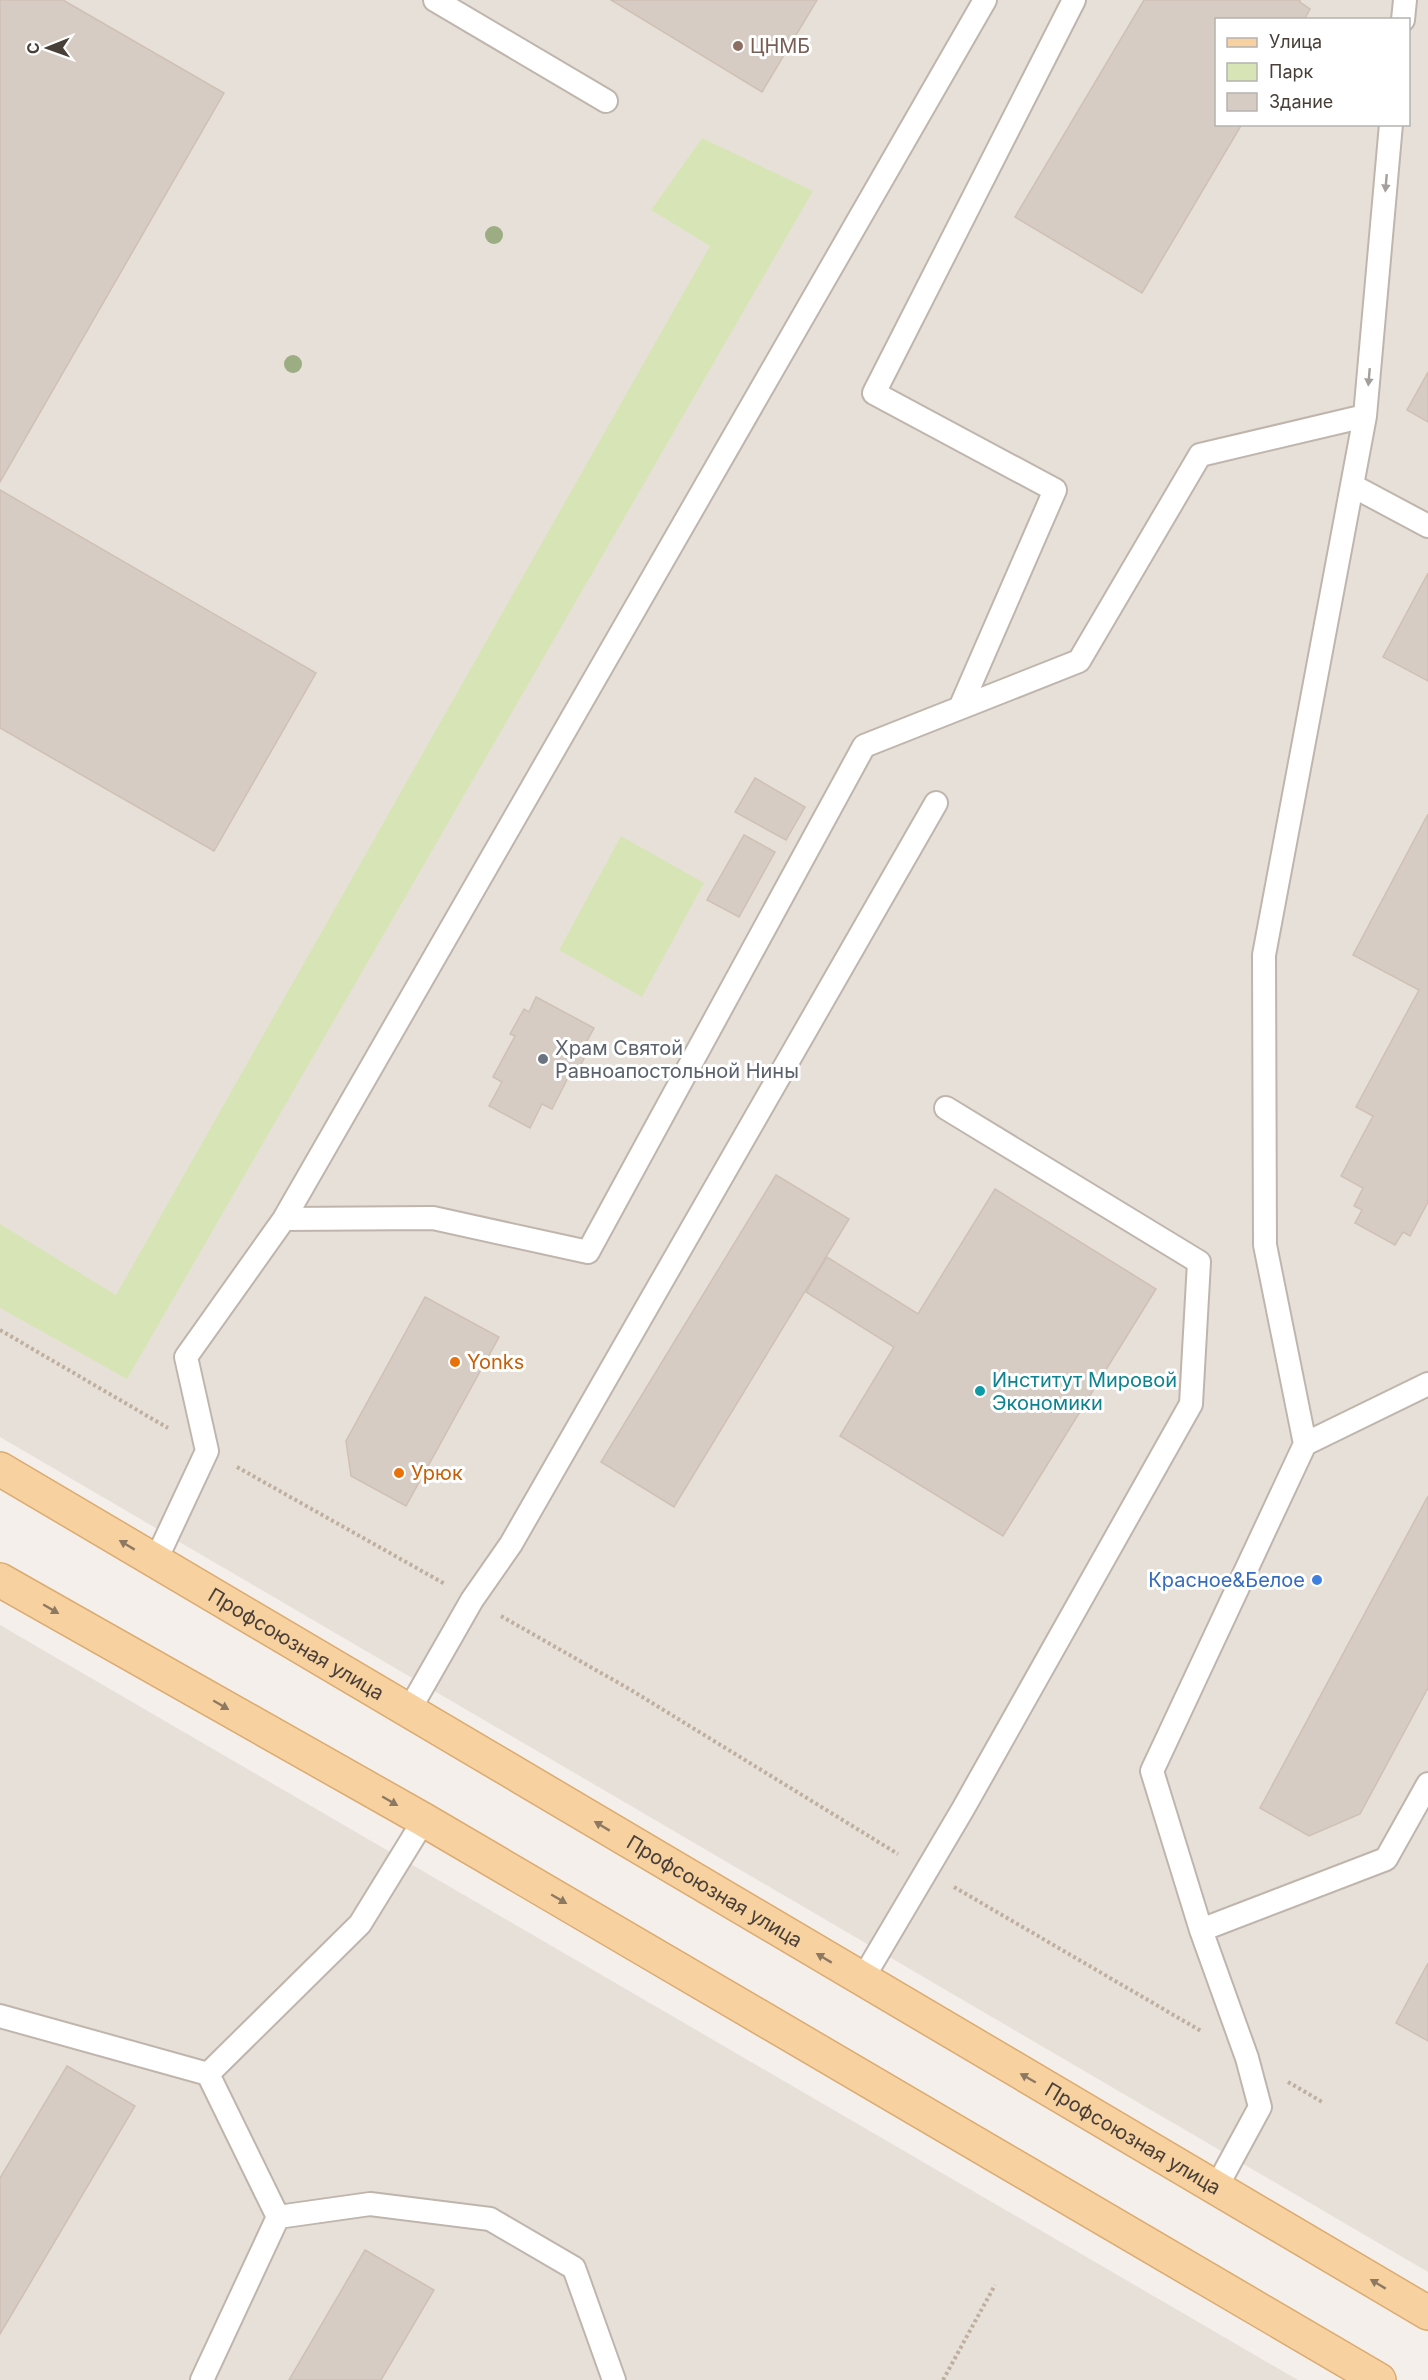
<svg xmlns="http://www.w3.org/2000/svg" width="1428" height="2380" viewBox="0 0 1428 2380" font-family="Inter,sans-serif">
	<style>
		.residential { fill: #e7e0d8; fill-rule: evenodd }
		.green { fill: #d7e5b6 }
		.building { fill: #d7ccc3; stroke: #cfc0b4; stroke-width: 1.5 }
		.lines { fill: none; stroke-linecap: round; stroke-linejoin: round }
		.lane-casing { stroke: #bfb5ad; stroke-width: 26 }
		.primary-casing { stroke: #dbab70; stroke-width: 36 }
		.path { stroke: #bfaf9f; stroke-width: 4; stroke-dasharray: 3 3; stroke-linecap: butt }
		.lane { stroke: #fff; stroke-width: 22 }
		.primary { stroke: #f7d1a0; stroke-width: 33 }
		.tree { fill: #9cac83 }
		.oneway { fill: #a39f9c }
		.oneway2 { fill: #8d7962 }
		.education-dot { fill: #8d6e63; stroke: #fff; stroke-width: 2 }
		.worship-dot { fill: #6b7280; stroke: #fff; stroke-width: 2 }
		.food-dot { fill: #e8710a; stroke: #fff; stroke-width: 2 }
		.culture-dot { fill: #0f9aa8; stroke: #fff; stroke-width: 2 }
		.shop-dot { fill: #3f7fe0; stroke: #fff; stroke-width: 2 }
		.labels { text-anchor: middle; stroke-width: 6; stroke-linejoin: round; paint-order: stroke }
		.education-label { font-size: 20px; fill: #785e54; stroke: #fff; text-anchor: start }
		.worship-label { font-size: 20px; fill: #5b616d; stroke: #fff; text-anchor: start }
		.food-label { font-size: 20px; fill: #c56008; stroke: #fff; text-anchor: start }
		.culture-label { font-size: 20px; fill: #0d838f; stroke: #fff; text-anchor: start }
		.shop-label { font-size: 20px; fill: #366cbe; stroke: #fff; text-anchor: end }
		.street-label { font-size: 20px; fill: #473f38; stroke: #fff }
	</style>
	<rect width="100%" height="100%" fill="#f4efea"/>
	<!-- residential -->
	<path class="residential" d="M0 0H1428V2272L0 1437ZM1216 20H1408V124H1216Z
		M0 1625 1298 2380H0Z"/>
	<!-- green -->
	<path class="green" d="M702 138 813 191 127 1379 0 1308V1224L116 1295 710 246 651 210Z
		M621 836 704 883 642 997 559 950Z"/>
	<!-- building -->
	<path class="building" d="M0 0H63L224 93 0 482Z
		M611 0H817L762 92Z
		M1144 0H1300V2L1310 9 1304 20H1216V124H1242L1142 293 1015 217Z
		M1428 372V422L1407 410Z
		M0 490 316 673 214 851 0 728Z
		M1428 573V681L1383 657Z
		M755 778 805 807 786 840 735 812Z
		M1428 814V1202L1410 1236 1403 1232 1395 1245 1355 1223 1362 1210 1354 1206 1363 1188 1341 1176 1373 1116 1356 1107 1419 990 1353 955Z
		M744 835 775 852 739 917 707 900Z
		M536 997 594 1028 586 1043 591 1045 578 1070 573 1068 552 1109 542 1104 530 1128 489 1106 502 1082 493 1077 515 1036 510 1034 524 1009 529 1012Z
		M776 1175 849 1219 674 1507 601 1462Z
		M995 1189 1156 1289 1003 1536 840 1436 894 1347 806 1292 827 1257 918 1314Z
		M425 1297 499 1337 406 1506 351 1476 346 1441Z
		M1428 1496V1688L1360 1814 1309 1836 1260 1808Z
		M1428 1963V2041L1396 2023Z
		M67 2066 135 2106 0 2334V2178Z
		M365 2250 434 2290 381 2380H289Z"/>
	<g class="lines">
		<defs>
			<path id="lane" d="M435 0 606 101
				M1403 20 1405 0
				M1353 486 1428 526
				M960 708 1055 490 874 393 1074 0
				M284 1219 433 1218 588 1252 864 746 1079 661 1200 455 1365 416
				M1305 1444 1428 1384
				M155 1562 207 1451 186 1357 284 1219 985 0
				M408 1712 472 1600 511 1544 936 803
				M1201 1930 1386 1859 1428 1784
				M862 1980 963 1809 1191 1404 1199 1262 946 1108
				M0 2016 208 2074 360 1924 424 1820
				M1216 2188 1260 2107 1247 2058 1201 1930 1152 1771 1305 1444 1265 1245 1264 955 1365 416 1391 124
				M278 2217 370 2204 490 2219 574 2268 614 2380
				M202 2380 278 2217 208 2074"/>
			<g id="primary">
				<path id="s1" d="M0 1469 1428 2313"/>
				<path d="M0 1580 424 1820 1379 2380"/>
			</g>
		</defs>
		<!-- lane casing -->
		<use href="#lane" class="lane-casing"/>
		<!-- primary casing -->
		<use href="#primary" class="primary-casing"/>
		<!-- path -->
		<path class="path" d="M0 1330 168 1428
			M237 1467 445 1584
			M501 1616 631 1690 898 1854
			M954 1887 1201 2031
			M1288 2082 1324 2103
			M943 2380 995 2285"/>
		<!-- lane -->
		<use href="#lane" class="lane"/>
		<!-- primary -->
		<use href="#primary" class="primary"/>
	</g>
	<!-- trees -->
	<g class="tree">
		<circle cx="494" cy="235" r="9"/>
		<circle cx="293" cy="364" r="9"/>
	</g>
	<!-- one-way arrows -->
	<defs><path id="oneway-solid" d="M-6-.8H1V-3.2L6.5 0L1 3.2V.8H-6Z" transform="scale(1.5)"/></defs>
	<g class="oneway">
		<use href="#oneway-solid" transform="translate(1386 183) rotate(95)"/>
		<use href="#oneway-solid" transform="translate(1369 377) rotate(95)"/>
	</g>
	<g class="oneway2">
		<use href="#oneway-solid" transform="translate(127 1545) rotate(-149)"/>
		<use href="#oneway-solid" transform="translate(51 1609) rotate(30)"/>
		<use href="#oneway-solid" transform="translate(221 1705) rotate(30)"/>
		<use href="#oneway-solid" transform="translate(390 1801) rotate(30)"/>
		<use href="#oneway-solid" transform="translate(602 1826) rotate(-149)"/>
		<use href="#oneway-solid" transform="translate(559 1899) rotate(30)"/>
		<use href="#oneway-solid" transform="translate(824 1958) rotate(-149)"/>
		<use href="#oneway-solid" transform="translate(1028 2078) rotate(-150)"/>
		<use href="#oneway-solid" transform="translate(1378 2284) rotate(-149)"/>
	</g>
	<!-- markers -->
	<circle class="education-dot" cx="738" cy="46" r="6"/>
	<circle class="worship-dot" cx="543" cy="1059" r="6"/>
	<g class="food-dot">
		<circle cx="455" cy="1362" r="6"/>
		<circle cx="399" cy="1473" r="6"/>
	</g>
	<circle class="culture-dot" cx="980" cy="1391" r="6"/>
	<circle class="shop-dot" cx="1317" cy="1580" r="6"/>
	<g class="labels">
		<!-- education labels -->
		<g class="education-label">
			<text x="750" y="53">ЦНМБ</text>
		</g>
		<!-- worship labels -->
		<g class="worship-label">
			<text x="555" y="1055">Храм Святой<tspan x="555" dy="23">Равноапостольной Нины</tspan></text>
		</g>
		<!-- food labels -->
		<g class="food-label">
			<text x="467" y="1369">Yonks</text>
			<text x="411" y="1480">Урюк</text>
		</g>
		<!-- culture labels -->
		<g class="culture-label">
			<text x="992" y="1387">Институт Мировой<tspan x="992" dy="23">Экономики</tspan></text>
		</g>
		<!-- shop labels -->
		<g class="shop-label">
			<text x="1305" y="1587">Красное&amp;Белое</text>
		</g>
		<!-- street labels -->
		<g class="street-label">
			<text dy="7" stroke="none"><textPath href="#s1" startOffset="344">Профсоюзная улица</textPath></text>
			<text dy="7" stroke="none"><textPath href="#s1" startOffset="830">Профсоюзная улица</textPath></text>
			<text dy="7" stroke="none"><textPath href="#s1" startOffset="1316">Профсоюзная улица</textPath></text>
		</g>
	</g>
	<!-- legend -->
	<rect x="1215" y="18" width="195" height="108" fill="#ffffff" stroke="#b5b2af" stroke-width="1.5"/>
	<rect x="1227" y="38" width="30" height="9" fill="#f7d1a0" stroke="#b5b2af" stroke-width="1.5"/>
	<text x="1269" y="48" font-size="18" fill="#473f38">Улица</text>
	<rect x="1227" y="63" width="30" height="18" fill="#d7e5b6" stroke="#b5b2af" stroke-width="1.5"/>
	<text x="1269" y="78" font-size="18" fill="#473f38">Парк</text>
	<rect x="1227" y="93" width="30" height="18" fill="#d7ccc3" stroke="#b5b2af" stroke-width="1.5"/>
	<text x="1269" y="108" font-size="18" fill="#473f38">Здание</text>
	<!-- north arrow -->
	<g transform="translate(48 48) rotate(269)" stroke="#ffffff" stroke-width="4.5" paint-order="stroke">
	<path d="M0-4.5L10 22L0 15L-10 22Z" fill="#473f38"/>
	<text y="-9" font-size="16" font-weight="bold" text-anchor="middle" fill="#473f38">С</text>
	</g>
</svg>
